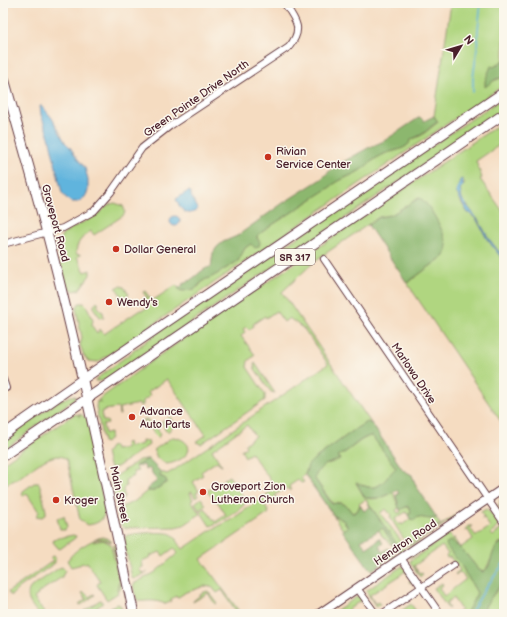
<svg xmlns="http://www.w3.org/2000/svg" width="507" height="617" viewBox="0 0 507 617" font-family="'Balsamiq Sans',sans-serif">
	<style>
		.green { fill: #b0d680; stroke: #7d7a56 }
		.forest { fill: #8cb76e; stroke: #6b6b4c }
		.water { fill: #61b4dd; stroke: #566a84 }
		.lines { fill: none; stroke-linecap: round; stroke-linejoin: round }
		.stream { stroke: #61b4dd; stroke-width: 1.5 }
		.street-casing { stroke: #643b42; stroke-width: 8 }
		.secondary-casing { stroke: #643b42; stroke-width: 10 }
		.primary-casing { stroke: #643b42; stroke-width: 11 }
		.street { stroke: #fff; stroke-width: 6 }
		.secondary { stroke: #fff; stroke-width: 8 }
		.primary { stroke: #fff; stroke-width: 9 }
		.poi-dot { fill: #c8321e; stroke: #fbf7ec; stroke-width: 1.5 }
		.labels { text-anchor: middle; stroke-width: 3; stroke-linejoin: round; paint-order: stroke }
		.shield { fill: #fbf7ec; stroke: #7f6065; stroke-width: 1 }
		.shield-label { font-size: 10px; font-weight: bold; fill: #4a1f2b }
		.street-label { font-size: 11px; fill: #4a1f2b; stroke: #fbf7ec }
		.poi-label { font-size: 11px; fill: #4a1f2b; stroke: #fbf7ec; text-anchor: start }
	</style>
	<rect width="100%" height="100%" fill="#fbf7ec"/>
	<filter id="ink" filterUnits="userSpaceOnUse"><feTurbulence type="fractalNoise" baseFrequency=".025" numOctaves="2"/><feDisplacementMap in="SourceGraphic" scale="8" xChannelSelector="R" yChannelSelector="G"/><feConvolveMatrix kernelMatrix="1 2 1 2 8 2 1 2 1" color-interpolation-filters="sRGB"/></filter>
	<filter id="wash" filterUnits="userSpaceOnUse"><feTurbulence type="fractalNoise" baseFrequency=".012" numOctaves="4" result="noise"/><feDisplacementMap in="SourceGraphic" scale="16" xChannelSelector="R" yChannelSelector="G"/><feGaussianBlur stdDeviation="0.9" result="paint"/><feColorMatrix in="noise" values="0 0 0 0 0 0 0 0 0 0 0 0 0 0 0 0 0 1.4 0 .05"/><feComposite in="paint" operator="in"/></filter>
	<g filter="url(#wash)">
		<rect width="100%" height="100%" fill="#f5dcc1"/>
		<!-- green -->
		<path class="green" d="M451 3H504V60L494 67 493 81 504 77V85L98 362 88 361 84 356 80 345 82 338 76 309 79 303H84L86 305 93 319 92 326 97 333 100 329 104 334 140 310H143L148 307 143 301 147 298 143 292 145 291 152 301 176 285 181 291 198 287 204 280 217 274 238 261 245 248 250 244H252L258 240 257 236 266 229 329 188C337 180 349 177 359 171 367 166 373 159 382 155 391 150 407 151 411 140L422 135 438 122 434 116Z
			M504 97V110L112 376 102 381H95L96 379 164 328Z
			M504 121V142L476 161 482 178 480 179 504 213V258L489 239 479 221 462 199 460 189 461 186 465 184 462 179C452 192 461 202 468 213H469L477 220 487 239 504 261V426L407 283 444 256 443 235 438 224 419 198 391 215 379 217 316 260 282 292 371 423H365L357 428 313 460C306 467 308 473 301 478L304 482 301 483 298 480 289 486 291 491 286 488 275 495 277 499 276 501 272 498 264 503 269 513 201 559 241 614H238L222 590 217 593 212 587 204 586 194 590 186 592 177 598 176 596 171 599 172 601 166 604C162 603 158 601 154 601 136 600 138 607 133 585L135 583 154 573 178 553 174 548 163 556 160 552 150 556 151 557 142 561 143 567 139 569 142 573 148 572 134 579 132 578 124 543 126 541 124 539 126 536C131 533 165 531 171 534 176 536 179 545 183 549L211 530 231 520 276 488 251 453 245 457 241 450 246 447 245 444 255 436 247 425 212 450 222 466H221L217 461 201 472 203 475 193 482 199 491 196 493 198 496 195 498 192 492 190 493 193 500 191 501 200 514 184 525 175 527 124 528C119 525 117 514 120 508L135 501 147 491H154L164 478 160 476 161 472 167 474 174 470 328 364 304 329 289 318 284 322 276 311 266 318 265 316 253 324 254 326 249 330 246 327 243 329 245 332 241 336 255 355 248 361 247 367 265 394V400L201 444 196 442 206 435 167 379 148 392 150 396 143 401V405L140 406 139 404 119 408 120 415H119L118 408 105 410V411L101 412 103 421H107L108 424 103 425 105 434 110 433C111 437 109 440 106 443L103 442 96 407 97 401 101 403 98 400 160 355Z
			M115 203 123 206 125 211 124 215 94 235 91 231C82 237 76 243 76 254L81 255 77 257 85 272 90 270V275L79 290H77L76 291C73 290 70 290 68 287 62 279 59 254 57 243L61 242V241L57 242C60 238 62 235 66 232 77 224 91 220 102 211 106 207 108 204 115 203Z
			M120 286 124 287 129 294 123 298 116 288Z
			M97 302 99 304 97 305 102 312H103L104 318 100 317 94 309V305Z
			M255 363 275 393 271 392 255 369 254 365Z
			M70 396H75L76 398 43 421 3 451V441L57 402Z
			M79 414V417L80 414 88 419 94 444 96 466 105 508C105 520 98 524 87 525L80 520 67 460C54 446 27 474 15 480 11 482 7 483 3 485V463L73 415Z
			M170 417 174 425 168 432 165 430 162 422Z
			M147 419 151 424 155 423 160 434 158 438 154 434 147 421 143 422V420Z
			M369 436H372L376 440 396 468C388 476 381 489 368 487 364 486 360 484 356 483L365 498C376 500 385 498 393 491L399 508 396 510 398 513 401 512 400 510 404 507H410L411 511 408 515 406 512 395 519 399 525 401 523 402 525 410 519 415 520 418 517 433 519 436 518 440 524 408 546 390 517 391 515 386 509 380 513 406 547 400 552 382 536 379 530 383 527 391 541 398 549H400L367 501 365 500 359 504 360 505 357 511 352 513C347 505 342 500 333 504L315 479C315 474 317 474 319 470 326 462 332 464 340 458L338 456C350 451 357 441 369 436Z
			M172 437C179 437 192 443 188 452 184 459 173 464 166 464L157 458 154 450Z
			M142 440 148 441 149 445 117 467 111 468 109 466 106 453 110 447 114 446 115 450 126 448 125 443 128 442 129 447 142 444Z
			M145 459H148L135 466 138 471 133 472 134 476 125 480 126 486 123 489 124 497 121 500H117L115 498 112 479 139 460Z
			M229 476 246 501C244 509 219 524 210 526L200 511 205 508 215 522 226 515 217 501H215L207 491Z
			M34 483H39L41 489 46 511V514L42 517 36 516 39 512 27 494 23 496 22 495 23 491Z
			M504 496V515L498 505 500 504V500Z
			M201 498 206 505 199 510 195 503Z
			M476 500 477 501 471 506 412 546H410L470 505Z
			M486 509 492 514 499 525 491 534 493 536 502 528 504 531V542L499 543 485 571 483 572 479 570C473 563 459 544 451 541L450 551 461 565 477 593 466 614H456L461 610 453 598 446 603 449 608 448 609 434 588 442 583 443 585 439 588 444 596 466 579 460 572 456 575 455 574 460 570 450 557 447 558 446 556 448 554 442 546 414 566 420 574 422 573 423 574 420 577 411 564 410 561 449 534 453 539 456 537 454 539 460 548 473 539 468 530 465 531 469 526H473L470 528 476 536 490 527 484 518 481 519 484 518 481 512Z
			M333 515 343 520 348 527 343 530Z
			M64 516 67 527 65 530H62L60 529 57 518Z
			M445 533H448L410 558 412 555Z
			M73 535 76 536 75 538 60 549 58 548 53 542 54 539Z
			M102 537 109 539 112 542C106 541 99 536 93 542L103 540 111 544 119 581 117 589 118 593 107 600 97 585 100 581 87 562 84 564 83 563 79 565 71 567 68 562C69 552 93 539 102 537Z
			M113 545H115L123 583 120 590 118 589 121 581Z
			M52 556 55 557V563L19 588 12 595H10L8 592 53 561 50 558Z
			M402 566 404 567 414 581 410 583 409 581 411 579 405 571 398 577 370 595 375 604 378 602 380 604 376 607 366 591Z
			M62 567 65 570 62 577 38 593V595L34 598 45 614H38C32 605 23 597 31 587L59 568Z
			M504 578V614H482L488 601 495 593Z
			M208 591 217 603 215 604 208 593 193 602V601L204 592Z
			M84 592 89 597 94 594 95 595 81 605 79 604 86 599 82 593Z
			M358 596 361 597 371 610 366 613 365 611 368 609 361 600 343 614H331Z
			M100 600 102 601V604L87 614H83L84 611Z
			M118 604 120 605 124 614H114L115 613 108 610 102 614H99L112 606Z
			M411 604 418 614H397Z"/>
		<!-- forest -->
		<path class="forest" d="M504 60V77L496 79 485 87V81L491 66 494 67Z
			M434 116 438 122C432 125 429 129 424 133 420 136 415 137 411 140 407 151 391 150 382 155 373 159 367 166 359 171 349 177 337 180 329 188L266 229 257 236V238L260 242 259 246 255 248 251 244 245 248 238 261 212 277 204 280 195 289 184 291 179 290V287L183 286 182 284C194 281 202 267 211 267L213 253 217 247 223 242 237 236 283 203 321 179 334 167 368 148 384 141 420 117 424 121Z
			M419 198C428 200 445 234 447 244 447 249 446 252 444 256L407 283 368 225 380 217 391 215Z
			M367 422 372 424 403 470 412 475 416 486 425 499V500L437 518 429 519 418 517 415 520 410 519 408 515 411 513 410 508 408 506 400 510 399 508 396 495 399 494 397 490 380 498H365L356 482C360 484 364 486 368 487 382 490 387 475 396 468L372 436C361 436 349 452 338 456L340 459C331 464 326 462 319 470 317 474 315 474 315 479L332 504C342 501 347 505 352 513 358 513 358 509 360 505L364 511 370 507 367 501 400 549H398L391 541 383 528 361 541 366 548 377 541V540L379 538 383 543 379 546 383 552 388 548 395 555 372 570 369 568 342 530 348 527 343 520 333 515 305 475 308 465 313 460 357 428Z
			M148 459 161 472 160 476 166 479 167 482 154 491H147L150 486 157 481 149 468 145 470 144 465 136 467 135 466Z
			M449 541C459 543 472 562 479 570L483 572C495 565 488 547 504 542 504 550 506 572 503 579 498 592 486 600 482 614H466L477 593 461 565 447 547 446 544Z
			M112 607 116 608 114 614H102Z"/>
		<!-- water -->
		<path class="water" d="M40 106H42L52 118 65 142 70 147 77 158 85 168 88 179V191L85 197 78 202H71L68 200 62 193 49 137 41 115Z
			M462 179 463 182 462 184 464 185 460 189 462 199 479 221 489 239 504 258V261L487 239 477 220 470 213H468L456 192 460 180Z
			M188 191 191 192C190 198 196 203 198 209 187 219 180 209 176 199Z
			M170 221a5 5 0 1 1 10 0a5 5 0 1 1-10 0Z"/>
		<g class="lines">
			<!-- stream -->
			<path class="stream" d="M473 92V78L477 49 478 30 481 3
				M470 614 485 589 504 563"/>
		</g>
	</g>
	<g filter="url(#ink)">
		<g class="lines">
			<defs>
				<path id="street" d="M3 244 63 228 94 211 111 192 142 148 170 126 289 47C304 29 296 20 284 3
					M324 259 504 523
					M3 379 6 388
					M401 558 440 614
					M357 588 376 614
					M382 614 454 565"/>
				<path id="secondary" d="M319 614 504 488"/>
				<path id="primary" d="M3 75C18 128 33 180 47 233 80 359 106 487 134 614
					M3 435 83 379 504 92
					M3 456 504 114"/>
			</defs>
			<!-- street casing -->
			<use href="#street" class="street-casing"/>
			<!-- secondary casing -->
			<use href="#secondary" class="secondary-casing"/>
			<!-- primary casing -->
			<use href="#primary" class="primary-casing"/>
			<!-- street -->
			<use href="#street" class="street"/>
			<!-- secondary -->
			<use href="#secondary" class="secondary"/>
			<!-- primary -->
			<use href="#primary" class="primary"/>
		</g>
	</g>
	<!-- markers -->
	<g class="poi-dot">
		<circle cx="268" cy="157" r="4"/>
		<circle cx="116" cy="249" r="4"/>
		<circle cx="109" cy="302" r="4"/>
		<circle cx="132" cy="417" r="4"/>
		<circle cx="203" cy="492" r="4"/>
		<circle cx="56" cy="500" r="4"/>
	</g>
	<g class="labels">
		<!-- shield labels -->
		<rect class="shield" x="275" y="249" width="40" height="16" rx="3"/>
		<g class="shield-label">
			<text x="295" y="261">SR 317</text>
		</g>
		<!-- street labels -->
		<g class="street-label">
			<text transform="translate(196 98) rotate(-35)" y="4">Green Pointe Drive North</text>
			<text transform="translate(56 223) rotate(75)" y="4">Groveport Road</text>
			<text transform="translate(414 373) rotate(56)" y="4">Marlowa Drive</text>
			<text transform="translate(120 494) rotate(78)" y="4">Main Street</text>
			<text transform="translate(405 542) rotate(-34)" y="4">Hendron Road</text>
		</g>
		<!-- poi labels -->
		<g class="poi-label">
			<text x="276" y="155">Rivian<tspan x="276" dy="13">Service Center</tspan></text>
			<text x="124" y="253">Dollar General</text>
			<text x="117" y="306">Wendy's</text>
			<text x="140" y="415">Advance<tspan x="140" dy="13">Auto Parts</tspan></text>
			<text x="211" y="490">Groveport Zion<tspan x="211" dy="13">Lutheran Church</tspan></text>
			<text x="64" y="504">Kroger</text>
		</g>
	</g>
	<!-- margin -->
	<rect width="507" height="617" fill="none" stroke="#fbf7ec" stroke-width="16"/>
	<!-- north arrow -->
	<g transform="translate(461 46) rotate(52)" stroke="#fbf7ec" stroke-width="3" paint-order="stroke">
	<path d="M0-3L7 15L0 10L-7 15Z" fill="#4a1f2b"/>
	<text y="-6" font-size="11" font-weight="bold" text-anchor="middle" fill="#4a1f2b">N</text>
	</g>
</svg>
